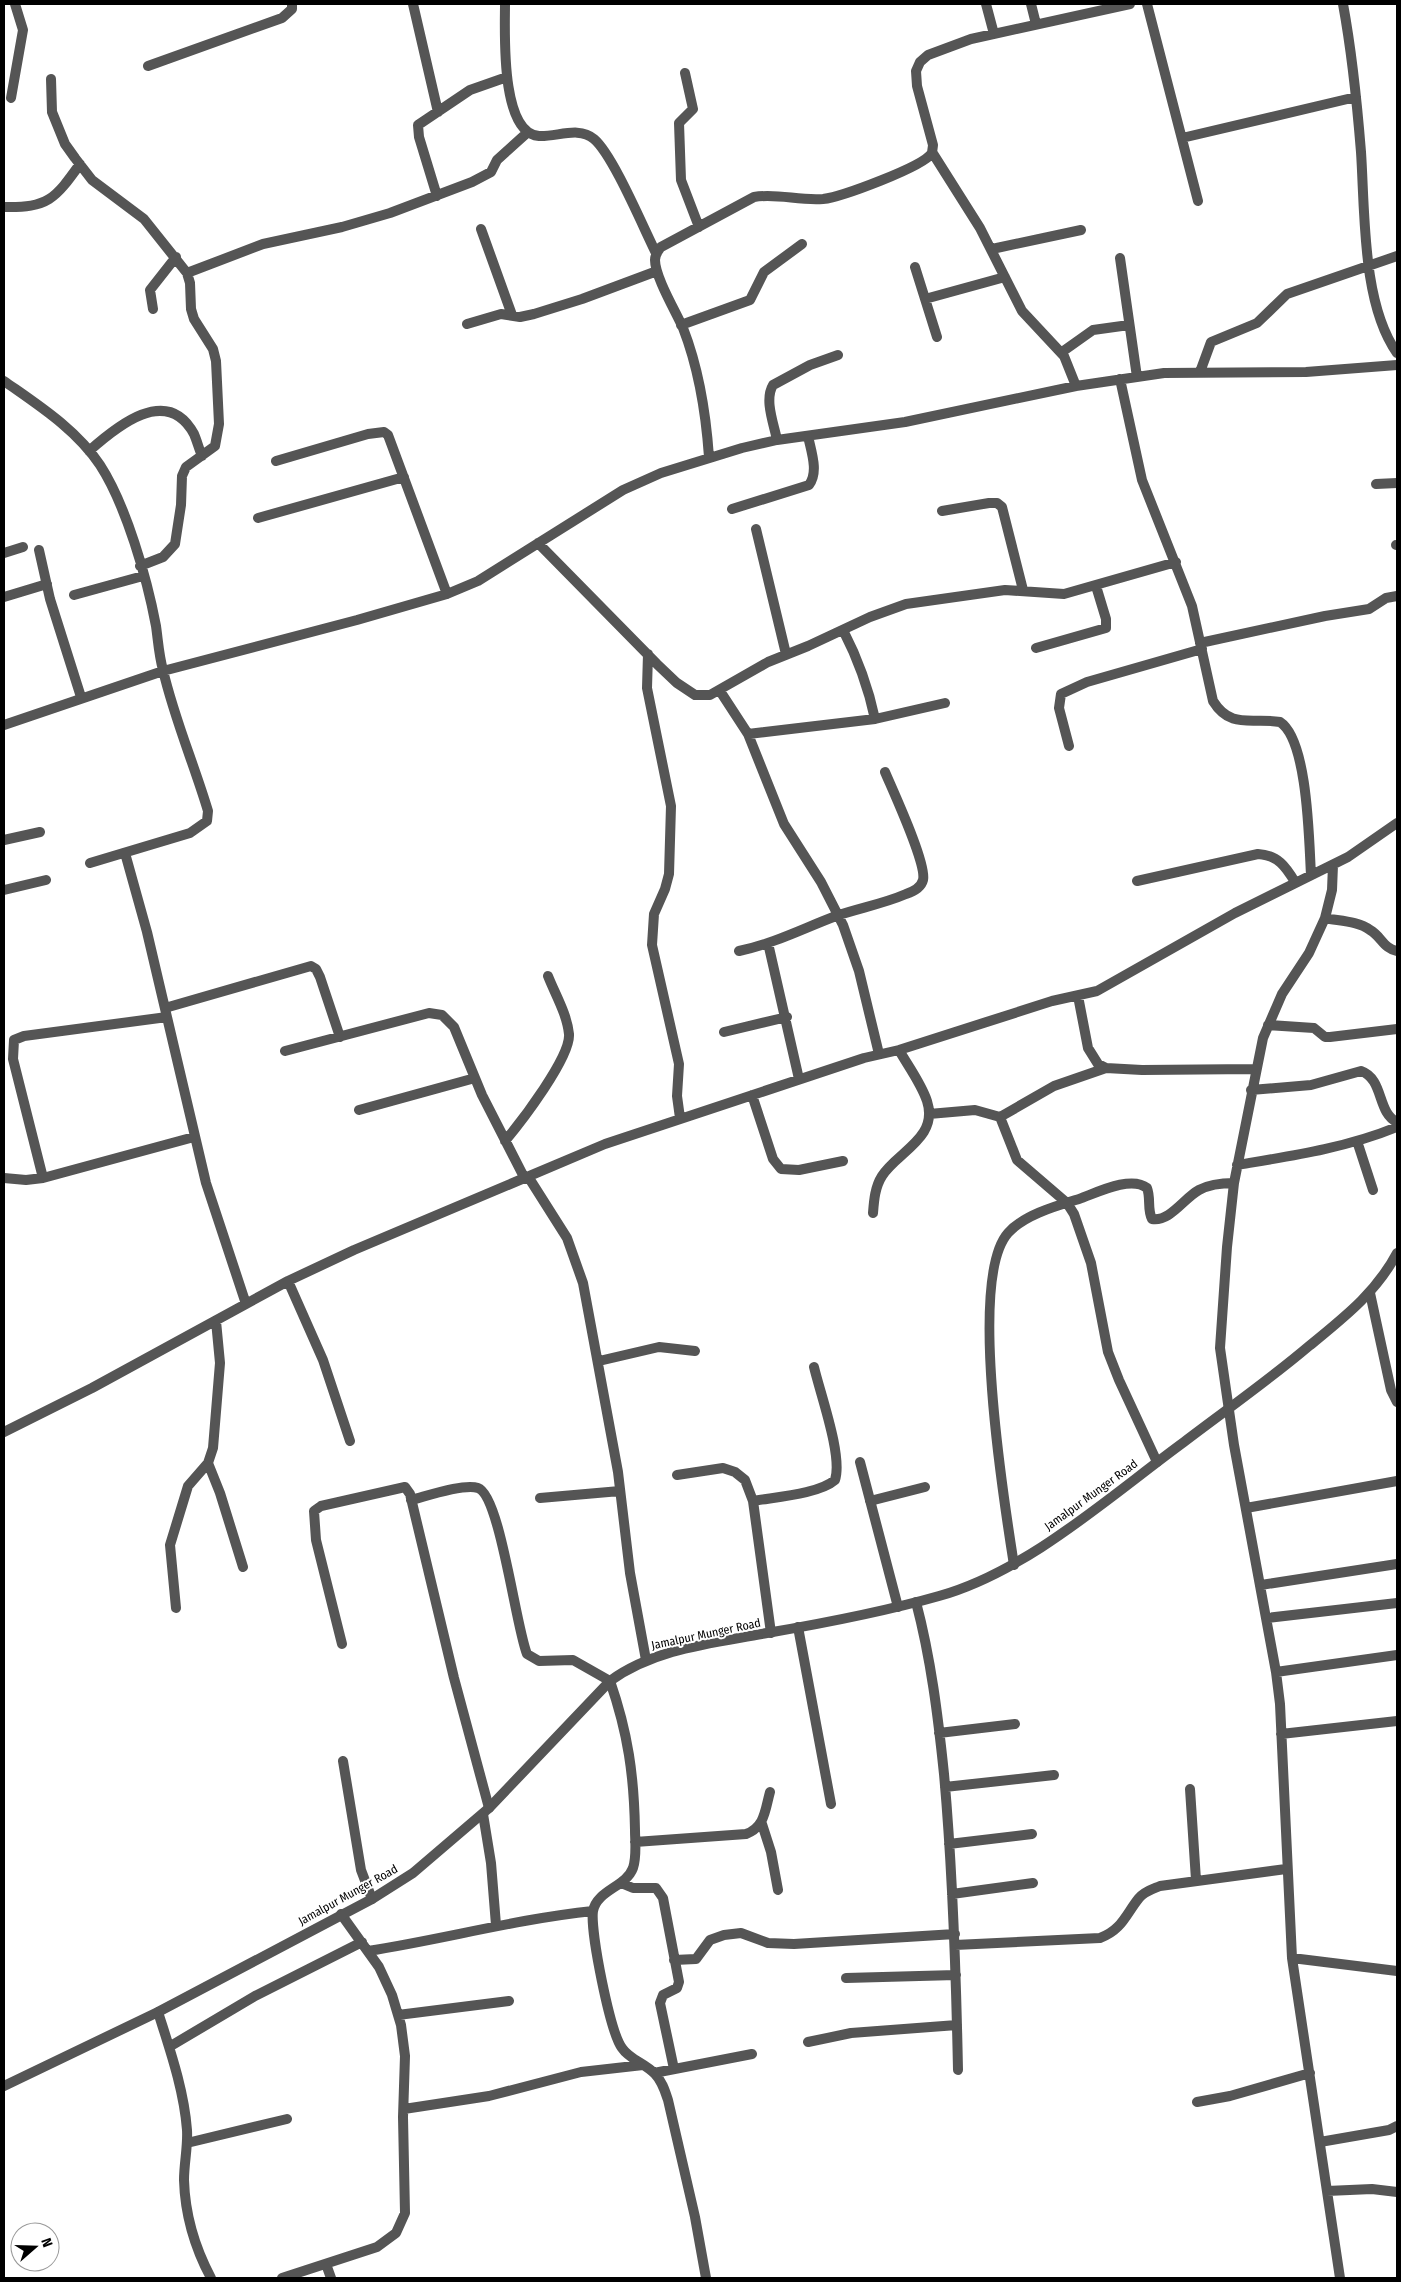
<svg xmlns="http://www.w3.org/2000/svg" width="1401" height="2282" viewBox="0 0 1401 2282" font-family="'Fira Sans Condensed',sans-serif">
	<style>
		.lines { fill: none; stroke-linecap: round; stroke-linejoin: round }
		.minor { stroke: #555; stroke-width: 10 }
		.tertiary { stroke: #555; stroke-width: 10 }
		.labels { text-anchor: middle; stroke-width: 4; stroke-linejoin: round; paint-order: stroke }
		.street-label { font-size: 12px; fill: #000; stroke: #fff }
	</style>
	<rect width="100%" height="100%" fill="#fff"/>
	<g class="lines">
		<!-- minor -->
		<path class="minor" d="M413 4 438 112
			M505 4C505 31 500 133 539 136 557 137 579 126 594 139 613 155 643 227 656 253
			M986 4 994 34
			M1031 4 1036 24
			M1147 4 1198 201
			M1343 4C1352 53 1357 102 1361 152 1365 212 1362 304 1397 353
			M148 66 282 18 292 9V4
			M685 73 693 109 679 123 681 180 699 227
			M51 79 52 112 65 144 75 158 92 180 144 219 187 273 190 283 191 309 194 319 213 349 216 361 219 424 215 446 186 467 182 476 181 505 175 544 163 557 140 566
			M11 98 23 30 15 4
			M1182 138 1356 97
			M932 152 980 228 1022 311 1064 356 1076 386
			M437 196 419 137 418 125 470 90 507 77
			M4 207C48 208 55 199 80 164
			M481 229 512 315
			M992 249 1081 230
			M1120 258 1137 377
			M915 267 937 337
			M187 273 263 244 342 227 390 213 472 182 491 172 497 160 528 132
			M925 299 1005 277
			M153 309 150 290 176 257
			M467 324 501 314 520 317 534 314 582 299 657 271
			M681 325 750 300 764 272 802 244
			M1062 352 1093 330 1129 325
			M1200 372 1211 342 1257 323 1287 294 1397 256
			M1120 379 1142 480 1192 606 1213 701C1231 730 1252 717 1280 722 1308 740 1309 842 1311 875
			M4 381C38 405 76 429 100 465 126 505 147 578 156 626 158 640 159 656 163 670 174 718 194 764 208 811L207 821 190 833 90 863
			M777 440C774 424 764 400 773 385L810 365 838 355
			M89 451C116 427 167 384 194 434 197 441 199 449 202 456
			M709 457C706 414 699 369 683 328 676 312 655 277 655 260 655 254 658 251 661 247L754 197C777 193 799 201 823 199 841 197 923 167 932 153 932 152 933 146 933 145L917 86 916 71 920 62 928 55 971 39 1130 4
			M276 461 368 434 384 432 388 435 447 594
			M1376 484 1397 483
			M732 509 809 485C819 472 811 451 808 436
			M942 511 989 503H997L1002 507 1023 590
			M258 518 404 477
			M756 529 786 654
			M538 543 657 664 677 683 695 695H710L768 662 808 646 870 617 906 604 1005 590 1064 594 1176 562
			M1396 545H1397
			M39 550 50 599 81 697
			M4 553 23 547
			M74 595 143 576
			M4 597 47 584
			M843 630C858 659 868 686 875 719
			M1200 643 1325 616 1369 609 1386 598 1397 596
			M1036 648 1106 628V619L1096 586
			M648 654 647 688 671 806 669 874 665 889 654 914 652 945 679 1064 677 1096 680 1118
			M720 691 748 734 784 824 821 882 843 925 859 971 879 1054
			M4 725 163 671 357 620 447 594 478 581 623 490 661 473 742 448 777 440 905 422 1076 386 1164 373 1306 372 1397 365
			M748 734 875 719 945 703
			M1069 746 1059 708 1061 694 1087 682 1202 649
			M4 840 40 832
			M125 853 147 932 206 1183 246 1304
			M1333 865 1332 890 1325 918 1309 953 1282 994 1263 1038 1234 1183 1227 1247 1220 1348 1234 1445 1276 1672 1280 1704 1292 1958 1340 2278
			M1137 881 1258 854C1278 855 1286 867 1295 882
			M4 890 46 880
			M1325 918C1339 921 1358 921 1370 930 1381 936 1384 949 1397 951
			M768 943 799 1079
			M739 951C773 944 804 928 836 916 859 908 883 904 906 894 912 892 921 888 923 880 927 864 893 791 885 772
			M1078 996 1088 1048 1098 1064 1106 1068 1142 1070 1256 1069
			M165 1008 311 966 316 969 320 977 340 1037
			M1268 1025 1314 1028 1325 1037H1330L1397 1029
			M724 1032 787 1017
			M285 1051 429 1013 442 1015 454 1027 482 1095 525 1179
			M1251 1090 1311 1085 1361 1071C1384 1079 1377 1113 1397 1122
			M752 1095 773 1159 781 1169 799 1170 843 1161
			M359 1110 475 1078
			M929 1114 975 1110 1000 1117 1017 1160 1067 1203 1074 1214 1091 1263 1108 1352 1119 1380 1157 1462
			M1000 1117 1054 1086 1106 1068
			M505 1141C521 1122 571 1057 569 1034 567 1014 555 994 548 976
			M1357 1141 1373 1190
			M1237 1165C1291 1156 1346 1148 1397 1127
			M4 1178 26 1180 43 1178 194 1137
			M43 1178 13 1059 14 1040 24 1036 167 1017
			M529 1178 567 1238 583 1283 618 1472 630 1573 646 1660
			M873 1213C874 1200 875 1187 882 1176 897 1152 939 1138 927 1101 921 1083 908 1066 899 1050
			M288 1281 323 1360 350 1441
			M1370 1293 1391 1390 1397 1402
			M599 1361 659 1347 695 1351
			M4 1432 92 1388 288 1281 354 1250 605 1144 864 1058 899 1050 1052 1001 1097 991 1235 913 1348 857 1397 823
			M860 1462 898 1607
			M208 1463 220 1493 243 1567
			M677 1475 723 1468 735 1472 745 1480 753 1501 771 1633
			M540 1498 620 1491
			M411 1500C427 1496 464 1483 478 1488 500 1495 516 1628 527 1654L539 1661 573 1660 610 1681C628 1733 634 1775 635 1830 635 1842 637 1856 633 1868 626 1887 597 1890 593 1911 590 1931 610 2032 622 2048 630 2060 645 2063 655 2074 662 2081 665 2091 668 2100L695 2217 706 2278
			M753 1501C775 1497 819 1494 835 1480 843 1456 820 1393 814 1367
			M870 1501 925 1487
			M1246 1508 1397 1481
			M1014 1565C1004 1502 968 1278 1008 1233 1024 1215 1056 1206 1079 1199 1096 1193 1131 1175 1147 1188 1151 1198 1147 1209 1152 1219 1170 1222 1184 1198 1199 1190 1210 1184 1221 1183 1234 1183
			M1261 1585 1397 1564
			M916 1602C931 1659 938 1716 944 1774 953 1873 956 1971 958 2070
			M176 1608 170 1545 188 1486 208 1463 213 1448 220 1363 216 1321
			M1267 1618 1397 1603
			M798 1627 831 1804
			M342 1644 316 1540 314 1511 321 1506 405 1487 410 1494 454 1678 489 1808
			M1276 1672 1397 1655
			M939 1733 1015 1724
			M1281 1734 1397 1721
			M343 1761 361 1870 372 1899
			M945 1787 1054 1775
			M1190 1789 1196 1880
			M483 1814 491 1863 496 1925
			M762 1824 771 1852 778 1890
			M635 1842 746 1834C765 1827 765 1810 770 1792
			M949 1844 1032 1834
			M621 1883 633 1888H656L663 1898 679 1982 677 1988 663 1995 660 2003 674 2069
			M952 1894 1033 1883
			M955 1945 1100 1938C1122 1930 1126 1914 1139 1898 1145 1891 1153 1889 1160 1886L1286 1869
			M368 1951C444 1939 517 1919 593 1911
			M1292 1958 1397 1971
			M674 1960 696 1959 710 1940 724 1935 741 1933 768 1943 794 1944 955 1934
			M846 1978 956 1975
			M158 2012C170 2050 184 2090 187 2130 188 2147 184 2163 184 2180 185 2214 195 2248 211 2278
			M398 2015 509 2001
			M808 2042 851 2033 957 2025
			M169 2047 255 1996 362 1942
			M654 2073 752 2054
			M1197 2102 1230 2096 1310 2073
			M404 2109 489 2096 581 2072 643 2065
			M1320 2142 1389 2130 1397 2126
			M187 2143 287 2119
			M1327 2191 1372 2189 1397 2192
			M326 2264 331 2278
			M282 2278 377 2247 396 2233 405 2213 403 2117 405 2056 401 2025 392 1995 379 1967 341 1914"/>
		<!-- tertiary -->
		<path class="tertiary" d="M4 2086 158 2012 372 1899 413 1873 489 1808 610 1681C655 1648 714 1643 767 1633 825 1623 883 1612 939 1596 1028 1571 1110 1496 1184 1442 1226 1410 1269 1380 1309 1346 1343 1318 1376 1293 1397 1253"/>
	</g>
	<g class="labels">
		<!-- street labels -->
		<g class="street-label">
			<text transform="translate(1091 1495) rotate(-36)" y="4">Jamalpur Munger Road</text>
			<text transform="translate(706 1634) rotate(-12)" y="4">Jamalpur Munger Road</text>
			<text transform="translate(348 1895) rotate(-29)" y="4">Jamalpur Munger Road</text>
		</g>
	</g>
	<!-- border -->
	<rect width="1401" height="2282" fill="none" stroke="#000000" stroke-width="10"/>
	<!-- north arrow -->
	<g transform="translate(35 2247) rotate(70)"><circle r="24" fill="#ffffff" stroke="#999999"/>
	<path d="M0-4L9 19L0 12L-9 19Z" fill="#000000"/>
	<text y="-8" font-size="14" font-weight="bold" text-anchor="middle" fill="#000000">N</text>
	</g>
</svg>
